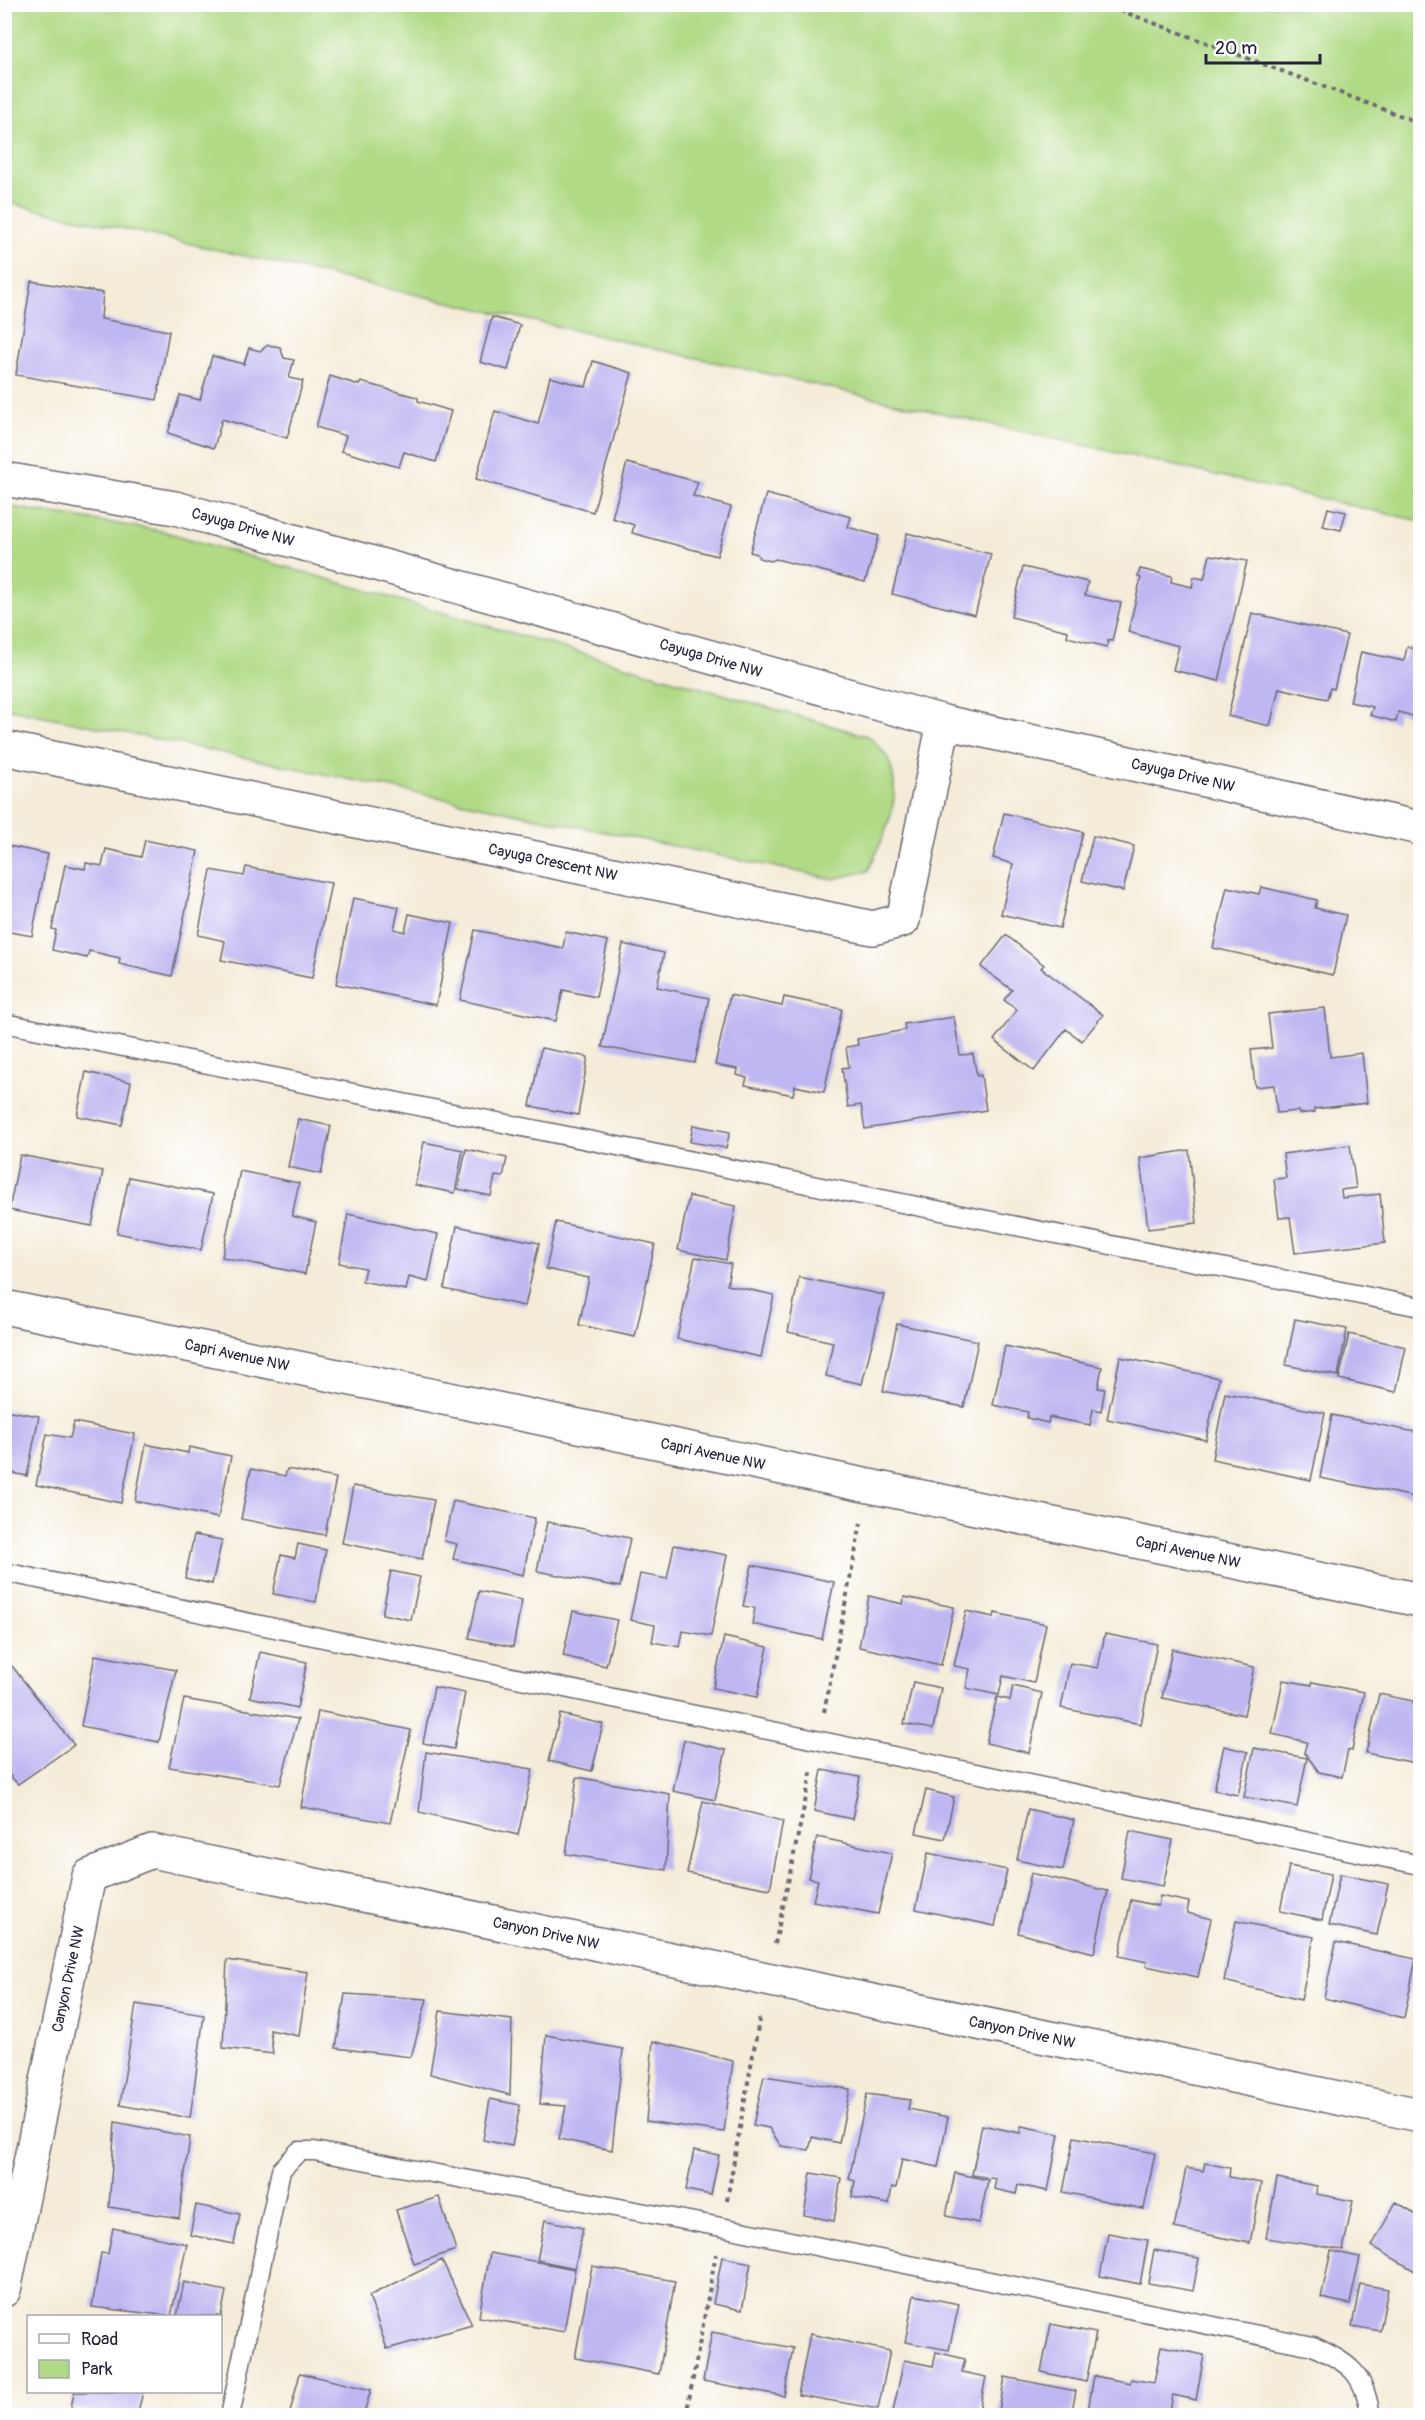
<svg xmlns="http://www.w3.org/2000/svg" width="1425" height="2420" viewBox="0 0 1425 2420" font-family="Pangolin,sans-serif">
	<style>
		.green { fill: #b0da85; stroke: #697e60; stroke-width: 1.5 }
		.building { fill: #bfb7f1 }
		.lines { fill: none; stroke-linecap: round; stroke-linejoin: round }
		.service-casing { stroke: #6c6972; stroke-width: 21 }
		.minor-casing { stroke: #6c6972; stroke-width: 36 }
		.path { stroke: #6c6972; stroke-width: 4; stroke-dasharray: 4.5 4.5; stroke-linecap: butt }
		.service { stroke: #fff; stroke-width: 18 }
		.minor { stroke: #fff; stroke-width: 33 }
		.labels { text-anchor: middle; stroke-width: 4.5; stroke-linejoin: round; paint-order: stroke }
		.street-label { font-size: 15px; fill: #22223b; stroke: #fff }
	</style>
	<rect width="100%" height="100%" fill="#fff"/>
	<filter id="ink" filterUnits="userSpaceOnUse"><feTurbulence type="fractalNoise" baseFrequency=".0167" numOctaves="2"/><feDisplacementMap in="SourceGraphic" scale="12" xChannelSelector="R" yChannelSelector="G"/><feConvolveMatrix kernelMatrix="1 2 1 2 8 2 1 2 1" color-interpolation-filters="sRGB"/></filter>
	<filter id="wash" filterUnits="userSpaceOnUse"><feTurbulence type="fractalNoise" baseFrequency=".008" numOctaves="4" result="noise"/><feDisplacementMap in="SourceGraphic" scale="24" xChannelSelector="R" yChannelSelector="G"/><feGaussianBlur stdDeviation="1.35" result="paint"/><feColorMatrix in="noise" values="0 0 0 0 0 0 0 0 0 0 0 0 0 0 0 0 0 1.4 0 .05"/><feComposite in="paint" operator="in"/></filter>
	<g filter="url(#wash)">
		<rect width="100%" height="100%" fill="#f4ecd8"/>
		<!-- green -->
		<path class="green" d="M5 4 1420 5V521L5 202Z
			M4 506 162 531 870 737C875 743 884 751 888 759 905 798 884 836 868 871L833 879 5 708Z"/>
		<g id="blocks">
			<!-- building -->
			<path class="building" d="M31 281 103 293 101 319 169 331 157 400 16 375Z
				M492 317 520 325 508 370 480 362Z
				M268 345 280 347 284 358 294 360 289 378 303 381 287 438 222 419 214 448 168 433 180 395 200 400 212 356 244 364 249 348 260 351Z
				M593 361 632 373 593 512 476 479 495 411 538 424 550 377 586 387Z
				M330 376 359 385 361 382 413 396 418 398V401L451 411 436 462 404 452 399 467 341 451 346 436 316 427Z
				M627 463 698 482 693 496 731 507 717 556 632 533 634 525 612 518Z
				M766 494 851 517 848 527 879 536 865 582 776 559 771 561 759 558 757 554 750 552Z
				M1328 508 1346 512 1341 530 1323 526Z
				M907 533 991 554 975 615 892 594Z
				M1210 555 1247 561 1219 681 1173 670 1179 646 1128 632 1141 578 1138 577 1140 569 1172 576 1171 582 1192 587 1194 577 1204 579Z
				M1023 567 1088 582 1085 595 1121 603 1112 641 1108 640 1107 647 1067 637 1068 631 1011 617Z
				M1252 613 1347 635 1334 689 1330 688 1327 699 1279 688 1270 726 1228 716Z
				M1407 647 1420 650V718L1398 712 1396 722 1370 715 1373 707 1350 702 1361 652 1404 661Z
				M1004 813 1083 832 1060 928 1001 914 1013 864 993 858Z
				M1093 836 1134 846 1123 891 1082 881Z
				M145 840 198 851 172 976 119 964 120 958 89 951 87 958 52 950 56 930 52 929 65 865 85 869 86 863 102 866 106 849 141 857Z
				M4 845 48 854 32 936 4 931Z
				M246 867 331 883 312 978 221 960 225 941 198 935 211 870 244 876Z
				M1227 887 1259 894 1261 887 1317 900 1315 908 1346 915 1333 975 1213 948Z
				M353 898 399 907 394 929 405 932 409 914 453 923 436 1005 336 984Z
				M475 930 563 948 566 932 608 941 596 997 563 990 556 1021 460 1000Z
				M1006 935 1044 965 1041 968 1103 1015 1082 1041 1066 1029 1034 1071 994 1040 1017 1010 1004 1000 1012 990 981 967Z
				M623 944 664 953 657 987 709 998 695 1063 602 1047Z
				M730 995 782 1006 784 997 842 1009 824 1092 795 1086 793 1095 745 1085 747 1078 737 1075 738 1069 715 1065Z
				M1325 1008 1330 1057 1362 1053 1367 1103 1314 1109 1315 1112 1299 1114 1298 1111 1277 1113 1274 1085 1255 1087 1251 1050 1272 1048 1268 1014Z
				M954 1017 960 1055 973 1054 977 1076 981 1075 986 1110 865 1129 861 1105 848 1107 842 1068 849 1067 846 1047 858 1045 857 1039 905 1030 904 1024Z
				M541 1048 588 1057 578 1115 530 1106Z
				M86 1072 131 1082 122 1125 77 1116Z
				M298 1119 331 1126 321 1174 288 1167Z
				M693 1125 730 1132 726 1148 690 1142Z
				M424 1142 463 1150 455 1193 415 1185Z
				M1350 1145 1356 1188 1341 1190 1342 1198 1380 1194 1385 1243 1295 1253 1290 1217 1279 1218 1274 1179 1286 1178 1283 1154Z
				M466 1149 507 1158 503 1177 495 1176 491 1196 458 1189Z
				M1189 1150 1197 1223 1148 1229 1140 1158Z
				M20 1155 103 1171 92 1226 9 1210Z
				M240 1171 299 1183 292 1216 316 1222 305 1274 222 1257Z
				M129 1177 213 1194 201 1250 117 1233Z
				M689 1196 736 1206 726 1260 678 1250Z
				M348 1214 438 1234 428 1282 409 1277 406 1290 362 1281 365 1268 339 1263Z
				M556 1222 655 1244 635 1337 579 1325 589 1278 546 1269Z
				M457 1226 539 1243 525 1306 444 1289Z
				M695 1257 731 1264 727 1285 774 1295 761 1357 677 1339Z
				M799 1277 884 1295 862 1384 826 1376 833 1342 788 1332Z
				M1295 1319 1347 1329 1338 1376 1286 1365Z
				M897 1324 978 1341 964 1407 883 1391Z
				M1349 1334 1406 1347 1396 1392 1339 1379Z
				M1005 1346 1102 1367 1098 1388 1105 1389 1101 1411 1093 1409 1090 1425 1049 1417 1048 1423 1027 1418 1028 1412 993 1405Z
				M1120 1357 1219 1378 1206 1440 1107 1419Z
				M1225 1393 1325 1413 1311 1480 1212 1459Z
				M4 1410 39 1416 27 1476 4 1471Z
				M1332 1415 1420 1433V1498L1320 1478Z
				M74 1422 135 1434 121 1503 36 1485 47 1434 70 1438Z
				M146 1444 188 1453 189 1447 231 1456 218 1518 135 1501Z
				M251 1469 285 1476 287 1469 336 1478 325 1535 241 1519Z
				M353 1486 434 1500 422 1559 342 1543Z
				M453 1501 535 1518 523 1575 453 1559 457 1544 444 1541Z
				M547 1522 630 1538 620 1587 537 1571Z
				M194 1535 222 1540 212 1584 185 1578Z
				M298 1544 326 1550 316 1602 273 1594 281 1555 295 1558Z
				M674 1545 727 1555 711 1636 683 1631 680 1647 652 1642 655 1625 630 1620 640 1574 667 1579Z
				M752 1565 834 1582 822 1639 752 1624 755 1608 743 1606Z
				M391 1571 420 1577 411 1620 382 1614Z
				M479 1591 522 1600 513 1647 469 1638Z
				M869 1596 903 1604 904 1597 954 1607 941 1665 859 1647Z
				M573 1611 617 1620 606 1666 563 1656Z
				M966 1611 994 1617 995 1613 1046 1624 1034 1683 1003 1676 999 1695 966 1688 970 1669 954 1666Z
				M1105 1634 1157 1644 1141 1724 1061 1708 1070 1663 1098 1668Z
				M724 1637 768 1647 757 1697 713 1688Z
				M1172 1649 1254 1667 1244 1715 1162 1698Z
				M260 1652 307 1662 297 1708 250 1697Z
				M95 1655 176 1670 159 1742 81 1726Z
				M12 1666 74 1745 18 1784 4 1770V1672Z
				M1283 1680 1312 1685V1682L1364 1692 1352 1751 1348 1750 1342 1777 1319 1772 1304 1752 1307 1742 1272 1734Z
				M913 1682 941 1688 933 1729 904 1724Z
				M1013 1686 1042 1693 1029 1753 986 1743 997 1697 1010 1700Z
				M434 1687 465 1693 454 1749 423 1743Z
				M1379 1694 1413 1701V1704L1420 1705V1764L1366 1753Z
				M184 1699 298 1719 280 1785 169 1767Z
				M318 1711 411 1730 390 1823 301 1807Z
				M560 1714 603 1724 592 1771 549 1761Z
				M684 1740 726 1750 715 1800 673 1791Z
				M1224 1746 1248 1752 1238 1795 1214 1790Z
				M1254 1748 1307 1758 1297 1807 1244 1797Z
				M426 1752 533 1769 518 1835 419 1812Z
				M822 1770 860 1777 852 1819 814 1811Z
				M577 1777 670 1794 666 1870 566 1854Z
				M926 1790 954 1797 945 1839 916 1833Z
				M703 1801 783 1821 770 1889 687 1873Z
				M1028 1809 1074 1820 1063 1870 1017 1860Z
				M1130 1831 1173 1840 1163 1886 1121 1878Z
				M817 1837 892 1853 878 1914 813 1901 818 1880 808 1878Z
				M928 1853 1007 1870 995 1926 916 1909Z
				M1289 1866 1331 1874 1322 1920 1280 1911Z
				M1031 1873 1108 1891 1094 1953 1018 1933Z
				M1340 1874 1388 1884 1377 1935 1329 1925Z
				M1160 1896 1189 1902 1187 1913 1211 1919 1198 1977 1146 1966 1147 1962 1119 1956 1131 1900 1158 1906Z
				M1236 1921 1314 1937 1301 2000 1224 1981Z
				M1336 1942 1416 1959 1404 2018 1324 1998Z
				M227 1960 308 1972 299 2036 270 2030 273 2054 223 2048Z
				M345 1994 427 1999 411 2057 336 2048Z
				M136 2004 204 2015 190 2118 120 2105Z
				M1420 2004V2024L1415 2023Z
				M440 2011 512 2020 510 2095 430 2074Z
				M546 2035 623 2049 612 2150 559 2139 566 2106 540 2104Z
				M653 2041 733 2061 724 2132 646 2121Z
				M764 2076 850 2089 839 2143 812 2137 809 2150 781 2146 769 2128 753 2125Z
				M867 2094 910 2100 908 2109 948 2117 938 2167 902 2159 896 2188 892 2187 889 2204 852 2197 855 2181 849 2179Z
				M490 2099 520 2105 512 2146 483 2140Z
				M115 2122 190 2137 179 2218 109 2207Z
				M982 2125 1020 2133 1021 2126 1059 2134 1048 2191 1018 2185 1016 2194 994 2189 996 2179 972 2175Z
				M1074 2137 1155 2153 1144 2209 1063 2192Z
				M694 2150 719 2155 711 2195 686 2190Z
				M1205 2163 1230 2168 1229 2177 1261 2183 1250 2243 1174 2228 1186 2168 1203 2171Z
				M811 2173 841 2178 834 2221 804 2215Z
				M955 2173 988 2180 979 2223 946 2216Z
				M1277 2178 1317 2186 1316 2194 1353 2201 1343 2250 1266 2238Z
				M439 2197 456 2250 414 2264 396 2210Z
				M1396 2202 1420 2216V2274L1372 2246Z
				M196 2205 240 2214 234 2244 190 2235Z
				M545 2220 583 2228 575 2268 537 2260Z
				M113 2228 187 2244 171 2316 92 2307 101 2253 108 2254Z
				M1108 2233 1148 2240 1140 2284 1100 2276Z
				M1154 2250 1199 2258 1193 2291 1148 2283Z
				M1331 2251 1360 2257 1350 2304 1321 2298Z
				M490 2253 575 2269 564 2332 479 2317Z
				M722 2257 751 2263 742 2310 713 2304Z
				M442 2260 472 2325 387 2349 369 2296Z
				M592 2266 675 2281 659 2374 575 2358Z
				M184 2282 226 2291 221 2316H177Z
				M1360 2284 1388 2289 1380 2331 1352 2326Z
				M914 2295 959 2304 949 2350 905 2342Z
				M1051 2324 1096 2333 1086 2382 1041 2372Z
				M712 2332 793 2348 784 2396 703 2381Z
				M810 2334 890 2351 878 2409 798 2395Z
				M1161 2346 1204 2355 1196 2400 1173 2395 1169 2416H1087L1094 2376 1130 2383 1131 2379 1154 2383Z
				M936 2352 965 2359 962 2372 986 2377 978 2416H892L904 2360 933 2366Z
				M300 2373 371 2390 363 2416H289Z
				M1005 2377 1076 2391 1071 2416H998Z
				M74 2392H143L137 2416H114L71 2408Z
				M1212 2407 1224 2416H1205Z"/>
		</g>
	</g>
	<g filter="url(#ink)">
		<use href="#blocks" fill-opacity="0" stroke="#6c6972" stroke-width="1.5"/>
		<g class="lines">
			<defs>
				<path id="service" d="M4 1023 1420 1307
					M4 1572 1420 1865
					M230 2416 281 2170 299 2151H314L721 2227 1313 2346C1351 2365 1363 2371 1371 2416"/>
				<path id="minor" d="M4 479 175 508 944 722 1420 828
					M4 748 873 928 903 920 944 722
					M4 1307 1420 1600
					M4 2290 89 1876 152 1851 1420 2115"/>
			</defs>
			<!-- service casing -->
			<use href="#service" class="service-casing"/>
			<!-- minor casing -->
			<use href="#minor" class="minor-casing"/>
			<!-- path -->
			<path class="path" d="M1103 4 1407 118 1420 126
				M824 1712 861 1523
				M775 1944 812 1769
				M727 2200 760 2015
				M686 2416 716 2254"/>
			<!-- service -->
			<use href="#service" class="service"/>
			<!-- minor -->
			<use href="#minor" class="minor"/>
		</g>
	</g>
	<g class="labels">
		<!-- street labels -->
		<g class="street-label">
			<text transform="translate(243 527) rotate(16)" y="5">Cayuga Drive NW</text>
			<text transform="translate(711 658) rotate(16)" y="5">Cayuga Drive NW</text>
			<text transform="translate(1183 775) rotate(13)" y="5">Cayuga Drive NW</text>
			<text transform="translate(553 862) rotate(12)" y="5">Cayuga Crescent NW</text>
			<text transform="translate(237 1355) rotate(12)" y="5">Capri Avenue NW</text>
			<text transform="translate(713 1454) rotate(12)" y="5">Capri Avenue NW</text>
			<text transform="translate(1188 1552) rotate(12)" y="5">Capri Avenue NW</text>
			<text transform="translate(546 1933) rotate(12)" y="5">Canyon Drive NW</text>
			<text transform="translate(68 1979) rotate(-78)" y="5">Canyon Drive NW</text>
			<text transform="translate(1022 2032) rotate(12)" y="5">Canyon Drive NW</text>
		</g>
	</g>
	<!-- margin -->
	<rect width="1425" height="2420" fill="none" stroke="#fff" stroke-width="24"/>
	<!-- legend -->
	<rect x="27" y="2315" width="195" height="78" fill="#ffffff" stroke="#a7a7b1" stroke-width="1.5"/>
	<rect x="39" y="2334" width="30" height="9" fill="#ffffff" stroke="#a7a7b1" stroke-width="1.5"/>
	<text x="81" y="2345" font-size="18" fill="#22223b">Road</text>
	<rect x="39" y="2360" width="30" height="18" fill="#b0da85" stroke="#a7a7b1" stroke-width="1.5"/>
	<text x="81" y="2375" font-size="18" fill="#22223b">Park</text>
	<!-- scale -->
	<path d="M1206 54v9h114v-9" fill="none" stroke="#22223b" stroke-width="3"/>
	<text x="1215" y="54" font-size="18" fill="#22223b" stroke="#ffffff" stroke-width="4.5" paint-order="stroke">20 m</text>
</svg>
